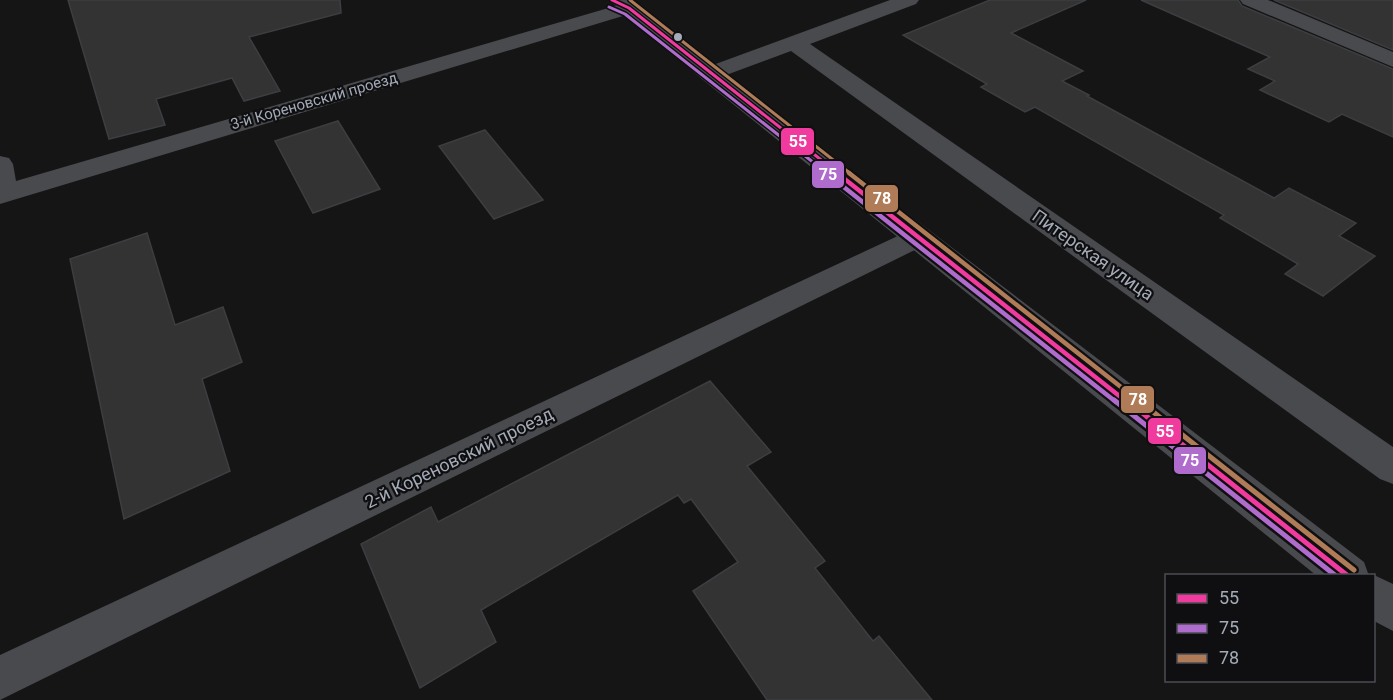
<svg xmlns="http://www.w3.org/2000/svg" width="1393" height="700" viewBox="0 0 1393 700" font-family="Roboto,sans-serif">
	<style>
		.building { fill: #333334; stroke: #3d3e41; stroke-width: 1.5 }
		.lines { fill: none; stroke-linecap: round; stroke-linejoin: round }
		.minor { fill: #484a4e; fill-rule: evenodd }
		.tertiary { fill: #484a4e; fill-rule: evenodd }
		.bus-1-far2-casing { stroke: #0f0f11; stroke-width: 6 }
		.bus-1-far1-casing { stroke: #0f0f11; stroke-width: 9 }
		.bus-1-casing { stroke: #0f0f11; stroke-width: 10 }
		.bus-2-far2-casing { stroke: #0f0f11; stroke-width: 6 }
		.bus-2-far1-casing { stroke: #0f0f11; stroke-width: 9 }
		.bus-2-casing { stroke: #0f0f11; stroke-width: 10 }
		.bus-3-far2-casing { stroke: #0f0f11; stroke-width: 6 }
		.bus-3-far1-casing { stroke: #0f0f11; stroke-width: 9 }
		.bus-3-casing { stroke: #0f0f11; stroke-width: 10 }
		.bus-1-far2 { stroke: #f13a9d; stroke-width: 3 }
		.bus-1-far1 { stroke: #f13a9d; stroke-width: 4.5 }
		.bus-1 { stroke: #f13a9d; stroke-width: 5 }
		.bus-2-far2 { stroke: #b06ccc; stroke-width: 3 }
		.bus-2-far1 { stroke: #b06ccc; stroke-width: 4.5 }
		.bus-2 { stroke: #b06ccc; stroke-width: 5 }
		.bus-3-far2 { stroke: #b07c57; stroke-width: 3 }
		.bus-3-far1 { stroke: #b07c57; stroke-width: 4.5 }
		.bus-3 { stroke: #b07c57; stroke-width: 5 }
		.bus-dot { fill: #a4abb7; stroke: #0f0f11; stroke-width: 2 }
		.labels { text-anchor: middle; stroke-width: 4.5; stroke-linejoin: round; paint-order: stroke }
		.far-street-label { font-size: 15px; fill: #a4abb7; stroke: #0f0f11 }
		.street-label { font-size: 18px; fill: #a4abb7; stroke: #0f0f11 }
		.line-badge { stroke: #0f0f11; stroke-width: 2 }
		.badge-label { font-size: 16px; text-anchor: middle; font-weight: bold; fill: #fff }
	</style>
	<rect width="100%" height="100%" fill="#151515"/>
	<!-- building -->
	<path class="building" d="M68 0H340L341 13 249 37 280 91 244 101 232 78 156 99 165 125 109 139Z
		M990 0H1086L1011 33 1083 71 1062 81 1089 95 1087 96 1274 198 1289 188 1356 223 1339 236 1375 256 1323 296 1285 274 1298 264 1220 218 1224 215 1035 107 1025 112 981 87 987 84 903 35Z
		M1141 0H1238L1242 6 1393 69V137L1342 114 1329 122 1260 90 1275 81 1248 69 1270 57Z
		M1274 0H1393V50Z
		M338 121 380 189 313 213 275 141Z
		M485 130 543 200 494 219 439 146Z
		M147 233 175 325 223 307 242 362 202 379 230 471 124 519 70 259Z
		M710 381 771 452 747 466 825 561 815 568 873 641 879 636 932 700H767L693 591 738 562 691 499 684 503 678 495 481 610 496 642 420 688 361 544 431 507 438 522Z"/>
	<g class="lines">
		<!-- minor -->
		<path class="minor" d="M890 0H919L916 4 810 44 1393 447V484L1380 479 791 51 710 81 702 79 699 74 702 69Z
			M1240 0H1268L1393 52V67L1243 4Z
			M629 2 636 4 639 8 636 12 0 204V156L9 158 13 164 16 181Z
			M917 227 927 230 931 237 927 244 0 700V655Z"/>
		<!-- tertiary -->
		<path class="tertiary" d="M609 0H632L718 69 1364 562 1369 576H1317L702 79Z
			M1374 575 1393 584V631L1374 621 1372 576Z"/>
		<defs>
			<path id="bus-1-far2" d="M612 0 629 8 839 174"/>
			<path id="bus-1-far1" d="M837 173 1127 402"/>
			<path id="bus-1" d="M1126 400 1348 576"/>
			<path id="bus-2-far2" d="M609 7 625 14 828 174"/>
			<path id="bus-2-far1" d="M826 173 1116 402"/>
			<path id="bus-2" d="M1114 400 1336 576"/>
			<path id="bus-3-far2" d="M630 0 851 174"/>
			<path id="bus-3-far1" d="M849 173 1140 402"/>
			<path id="bus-3" d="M1138 400 1354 570"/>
		</defs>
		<!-- bus-1-far2 casing -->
		<use href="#bus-1-far2" class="bus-1-far2-casing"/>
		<!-- bus-1-far1 casing -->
		<use href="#bus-1-far1" class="bus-1-far1-casing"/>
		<!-- bus-1 casing -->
		<use href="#bus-1" class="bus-1-casing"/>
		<!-- bus-2-far2 casing -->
		<use href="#bus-2-far2" class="bus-2-far2-casing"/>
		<!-- bus-2-far1 casing -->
		<use href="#bus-2-far1" class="bus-2-far1-casing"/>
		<!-- bus-2 casing -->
		<use href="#bus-2" class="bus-2-casing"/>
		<!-- bus-3-far2 casing -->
		<use href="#bus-3-far2" class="bus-3-far2-casing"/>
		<!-- bus-3-far1 casing -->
		<use href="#bus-3-far1" class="bus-3-far1-casing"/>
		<!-- bus-3 casing -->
		<use href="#bus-3" class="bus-3-casing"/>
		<!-- bus-1-far2 -->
		<use href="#bus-1-far2" class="bus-1-far2"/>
		<!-- bus-1-far1 -->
		<use href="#bus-1-far1" class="bus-1-far1"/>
		<!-- bus-1 -->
		<use href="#bus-1" class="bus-1"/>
		<!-- bus-2-far2 -->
		<use href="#bus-2-far2" class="bus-2-far2"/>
		<!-- bus-2-far1 -->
		<use href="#bus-2-far1" class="bus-2-far1"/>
		<!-- bus-2 -->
		<use href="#bus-2" class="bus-2"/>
		<!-- bus-3-far2 -->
		<use href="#bus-3-far2" class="bus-3-far2"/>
		<!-- bus-3-far1 -->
		<use href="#bus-3-far1" class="bus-3-far1"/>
		<!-- bus-3 -->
		<use href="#bus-3" class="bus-3"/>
	</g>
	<!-- markers -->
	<circle class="bus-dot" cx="678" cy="37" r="5"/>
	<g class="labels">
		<!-- far-street labels -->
		<g class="far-street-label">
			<text transform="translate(314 101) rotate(-16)" y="5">3-й Кореновский проезд</text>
		</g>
		<!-- street labels -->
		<g class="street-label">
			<text transform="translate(1093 255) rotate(35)" y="6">Питерская улица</text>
			<text transform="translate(459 458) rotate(-26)" y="6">2-й Кореновский проезд</text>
		</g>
	</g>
	<g class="line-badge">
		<rect x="780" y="127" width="35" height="29" rx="6" fill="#f13a9d"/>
		<rect x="811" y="160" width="34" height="29" rx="6" fill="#b06ccc"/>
		<rect x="864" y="184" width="35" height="29" rx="6" fill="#b07c57"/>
		<rect x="1120" y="385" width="35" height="29" rx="6" fill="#b07c57"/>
		<rect x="1147" y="417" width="35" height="28" rx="6" fill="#f13a9d"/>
		<rect x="1173" y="446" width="34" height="29" rx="6" fill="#b06ccc"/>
	</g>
	<g class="badge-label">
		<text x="798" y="147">55</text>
		<text x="828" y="180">75</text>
		<text x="882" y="204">78</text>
		<text x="1138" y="405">78</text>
		<text x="1165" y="437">55</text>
		<text x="1190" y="466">75</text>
	</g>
	<!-- legend -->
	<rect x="1165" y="574" width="210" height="108" fill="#0f0f11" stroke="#4b4d53" stroke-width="1.5"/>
	<rect x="1177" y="594" width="30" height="9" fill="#f13a9d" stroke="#4b4d53" stroke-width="1.5"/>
	<text x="1219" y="604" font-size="18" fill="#a4abb7">55</text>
	<rect x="1177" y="624" width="30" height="9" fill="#b06ccc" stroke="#4b4d53" stroke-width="1.5"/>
	<text x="1219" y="634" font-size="18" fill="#a4abb7">75</text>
	<rect x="1177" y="654" width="30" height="9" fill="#b07c57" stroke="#4b4d53" stroke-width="1.5"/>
	<text x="1219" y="664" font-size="18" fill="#a4abb7">78</text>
</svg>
